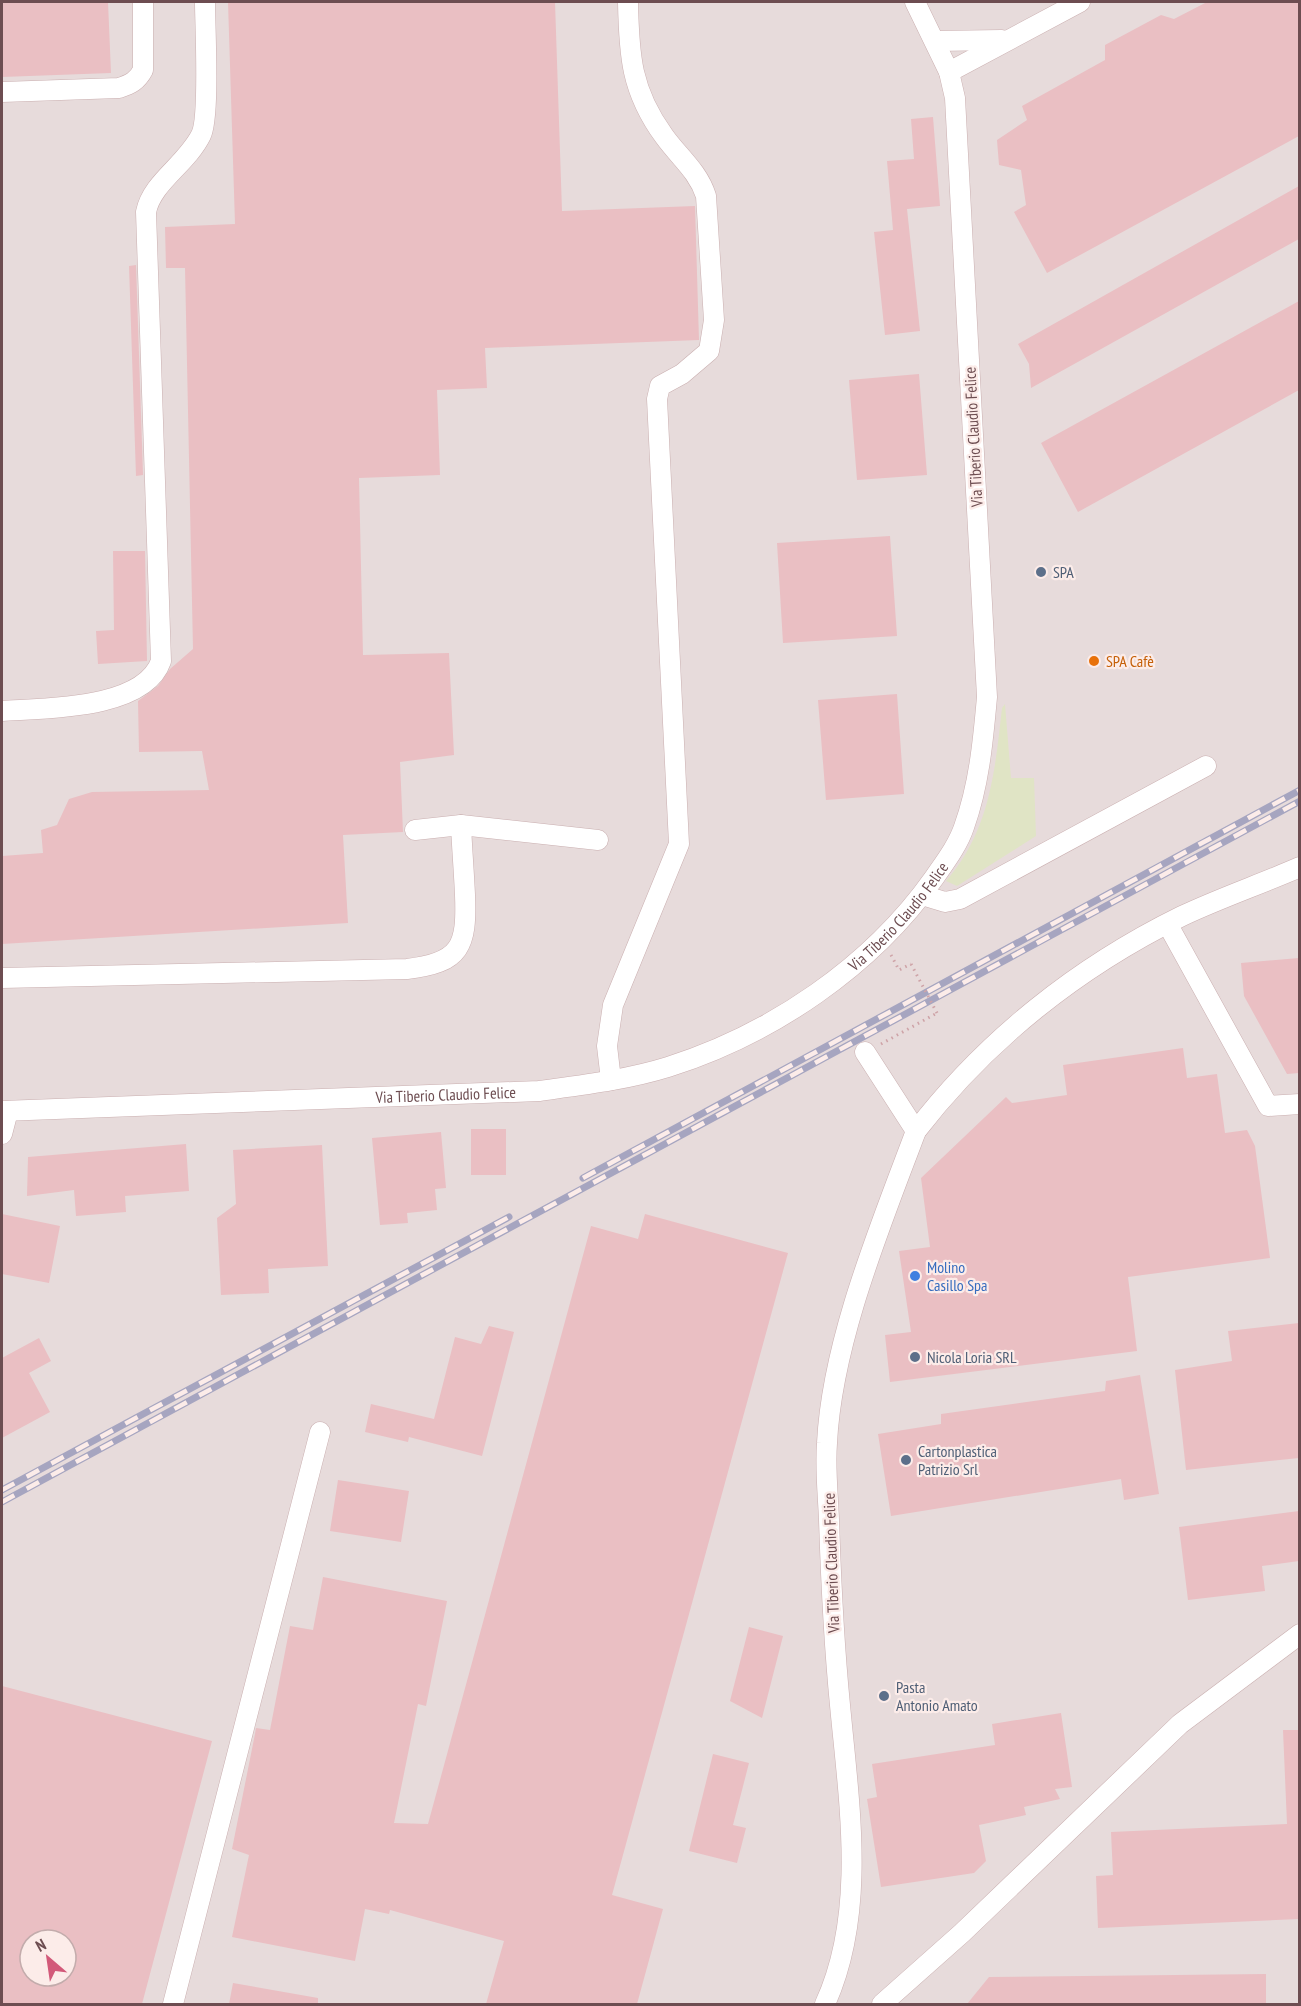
<svg xmlns="http://www.w3.org/2000/svg" width="1301" height="2006" viewBox="0 0 1301 2006" font-family="'PT Sans Narrow',sans-serif">
	<style>
		.industrial { fill: #e7dbdb; fill-rule: evenodd }
		.green { fill: #e0e4c5 }
		.building { fill: #eabfc3; fill-rule: evenodd }
		.lines { fill: none; stroke-linecap: round; stroke-linejoin: round }
		.minor-casing { stroke: #caafb0; stroke-width: 21 }
		.path { stroke: #cea3a7; stroke-width: 3; stroke-dasharray: 1.5 4.5; stroke-linecap: butt }
		.minor { stroke: #fff; stroke-width: 20 }
		.rail-casing { stroke: #a6a5c0; stroke-width: 7 }
		.rail { stroke: #fcece9; stroke-width: 4.5; stroke-dasharray: 14; stroke-linecap: butt }
		.path-bridge { stroke: #cea3a7; stroke-width: 3; stroke-dasharray: 1.5 4.5; stroke-linecap: butt }
		.service-dot { fill: #5c6f8a; stroke: #fcece9; stroke-width: 2 }
		.food-dot { fill: #e8710a; stroke: #fcece9; stroke-width: 2 }
		.shop-dot { fill: #3f7fe0; stroke: #fcece9; stroke-width: 2 }
		.labels { text-anchor: middle; stroke-width: 4.5; stroke-linejoin: round; paint-order: stroke }
		.street-label { font-size: 16px; fill: #6d4d51; stroke: #fcece9 }
		.service-label { font-size: 16px; fill: #4e5e75; stroke: #fcece9; text-anchor: start }
		.food-label { font-size: 16px; fill: #c56008; stroke: #fcece9; text-anchor: start }
		.shop-label { font-size: 16px; fill: #366cbe; stroke: #fcece9; text-anchor: start }
	</style>
	<rect width="100%" height="100%" fill="#f9e7e4"/>
	<!-- industrial -->
	<path class="industrial" d="M2 2H1299V2004H2ZM30 1940H66V1976H30Z"/>
	<!-- green -->
	<path class="green" d="M1005 704 1011 778H1034L1036 836 957 886 946 881C990 831 995 770 1002 708Z"/>
	<!-- building -->
	<path class="building" d="M2 2H108L111 73 2 77Z
		M228 2H555L562 211 695 206 699 340 485 348 487 388 437 390 440 475 359 478 363 655 449 653 454 755 400 762 403 832 343 835 348 923 2 944V856L43 853 41 830 57 825 69 799 92 792 209 790 202 751 139 752 138 701 158 686 170 669 193 649 185 268H166L165 227 235 224Z
		M1207 2H1299V136L1047 273 1014 212 1026 205 1021 170 999 165 997 140 1027 120 1022 106 1105 60V45L1161 15 1174 19Z
		M933 117 940 206 907 209 920 331 885 335 874 232 893 230 887 161 914 159 911 119Z
		M1299 186V239L1031 388 1029 364 1018 344Z
		M136 265 143 475 136 476 129 266Z
		M1299 301V390L1078 512 1041 443Z
		M919 374 927 475 857 480 849 380Z
		M890 536 897 636 783 643 777 543Z
		M113 551H145L147 661 98 664 96 631 114 630Z
		M897 694 904 794 826 800 818 700Z
		M1299 958V1073L1287 1074 1244 996 1241 963Z
		M1183 1048 1187 1078 1217 1074 1225 1133 1247 1130 1255 1146 1270 1258 1128 1277 1137 1351 890 1382 885 1335 911 1332 899 1251 930 1247 921 1178 1006 1097 1012 1103 1067 1095 1063 1065Z
		M471 1129H506V1175H471Z
		M441 1132 446 1188 435 1189 437 1210 407 1213 408 1223 380 1225 372 1138Z
		M186 1144 189 1191 125 1196 126 1212 76 1216 74 1190 27 1196 28 1157Z
		M322 1145 328 1266 268 1269 269 1293 221 1295 217 1218 236 1204 233 1150Z
		M2 1214 60 1226 49 1283 2 1274Z
		M645 1214 788 1253 612 1895 663 1909 637 2004H486L504 1941 390 1910 389 1914 365 1909 355 1961 232 1937 249 1855 232 1849 255 1734 256 1728 270 1730 290 1626 313 1630 323 1577 447 1601 426 1706 418 1704 394 1823 428 1824 591 1226 638 1239Z
		M1299 1323V1458L1186 1470 1175 1370 1232 1361 1228 1331Z
		M489 1326 514 1332 482 1456 409 1437 408 1442 365 1432 371 1404 434 1419 455 1337 481 1344Z
		M39 1338 51 1361 29 1373 50 1412 2 1438V1358Z
		M1140 1375 1159 1494 1124 1500 1121 1479 891 1516 878 1434 941 1424V1414L1105 1391 1106 1381Z
		M338 1480 409 1491 401 1542 330 1531Z
		M1299 1511V1561L1262 1566 1265 1591 1188 1600 1179 1527Z
		M749 1627 783 1636 762 1718 730 1701Z
		M2 1686 212 1741 142 2004H2ZM30 1940H66V1976H30Z
		M1061 1713 1072 1787 1055 1789 1060 1799 1024 1807 1026 1815 979 1825 986 1861 974 1873 881 1887 867 1799 877 1797 872 1764 995 1745 992 1724Z
		M1283 1730H1299V1919L1098 1928 1096 1876 1113 1875 1111 1832 1287 1824Z
		M713 1754 749 1763 733 1825 746 1828 737 1863 689 1851Z
		M1266 1974V2004H967L989 1977Z
		M233 1983 318 1998V2004H229Z"/>
	<g class="lines">
		<defs>
			<g id="minor">
				<path d="M935 41 1002 40"/>
				<path d="M949 72 1080 2"/>
				<path d="M2 92 119 88C131 84 137 81 143 70V3"/>
				<path d="M2 711C44 708 144 710 161 661L146 212C152 182 186 165 201 135 210 117 205 27 205 2"/>
				<path d="M415 830 461 825 598 840"/>
				<path d="M922 895 945 902 960 899 1206 766"/>
				<path d="M1168 925 1268 1106 1300 1104"/>
				<path d="M2 978 407 969C461 963 467 946 465 895 464 872 462 849 461 825"/>
				<path d="M611 1080 607 1046 613 1005 679 844 657 399 660 386 682 374 709 351 714 320 706 196C698 171 679 157 664 136 631 91 629 55 628 2"/>
				<path id="s1" d="M2 1111 539 1091C582 1085 626 1080 668 1067 772 1034 871 967 934 878 945 862 958 845 964 827 979 785 983 742 987 697L955 98 949 72 915 2"/>
				<path d="M916 1131C986 1040 1078 967 1182 916 1220 898 1261 884 1300 867"/>
				<path d="M2 1134 8 1111"/>
				<path d="M173 2004 320 1432"/>
				<path d="M825 2004C867 1912 849 1803 840 1705 834 1644 831 1582 829 1520 828 1495 825 1469 827 1443 832 1342 880 1227 916 1131L865 1052"/>
				<path d="M882 2004 962 1933 1180 1724 1300 1634"/>
			</g>
		</defs>
		<!-- minor casing -->
		<use href="#minor" class="minor-casing"/>
		<!-- path -->
		<path class="path" d="M891 955 899 970 911 964
			M881 1044 937 1013"/>
		<!-- minor -->
		<use href="#minor" class="minor"/>
		<defs>
			<path id="rail" d="M583 1178 1300 790
				M2 1490 509 1217
				M2 1502 1300 801"/>
		</defs>
		<!-- rail casing -->
		<use href="#rail" class="rail-casing"/>
		<!-- rail -->
		<use href="#rail" class="rail"/>
		<!-- path-bridge -->
		<path class="path-bridge" d="M911 964 937 1013"/>
	</g>
	<!-- markers -->
	<g class="service-dot">
		<circle cx="1041" cy="572" r="6"/>
		<circle cx="915" cy="1357" r="6"/>
		<circle cx="906" cy="1460" r="6"/>
		<circle cx="884" cy="1696" r="6"/>
	</g>
	<circle class="food-dot" cx="1094" cy="661" r="6"/>
	<circle class="shop-dot" cx="915" cy="1276" r="6"/>
	<g class="labels">
		<!-- street labels -->
		<g class="street-label">
			<text transform="translate(973 437) rotate(-93)" y="6">Via Tiberio Claudio Felice</text>
			<text dy="6" stroke="none"><textPath href="#s1" startOffset="948">Via Tiberio Claudio Felice</textPath></text>
			<text dy="6" stroke="none"><textPath href="#s1" startOffset="444">Via Tiberio Claudio Felice</textPath></text>
			<text transform="translate(831 1563) rotate(-92)" y="6">Via Tiberio Claudio Felice</text>
		</g>
		<!-- service labels -->
		<g class="service-label">
			<text x="1053" y="578">SPA</text>
			<text x="927" y="1363">Nicola Loria SRL</text>
			<text x="918" y="1457">Cartonplastica<tspan x="918" dy="18">Patrizio Srl</tspan></text>
			<text x="896" y="1693">Pasta<tspan x="896" dy="18">Antonio Amato</tspan></text>
		</g>
		<!-- food labels -->
		<g class="food-label">
			<text x="1106" y="667">SPA Cafè</text>
		</g>
		<!-- shop labels -->
		<g class="shop-label">
			<text x="927" y="1273">Molino<tspan x="927" dy="18">Casillo Spa</tspan></text>
		</g>
	</g>
	<!-- border -->
	<rect width="1301" height="2006" fill="none" stroke="#6d4d51" stroke-width="6"/>
	<!-- north arrow -->
	<g transform="translate(48 1958) rotate(331)"><circle r="28" fill="#fcece9" stroke="#c3acac" stroke-width="1.5"/>
	<path d="M0-4.5L10 22L0 15L-10 22Z" fill="#d25979"/>
	<text y="-9" font-size="16" font-weight="bold" text-anchor="middle" fill="#6d4d51">N</text>
	</g>
</svg>
